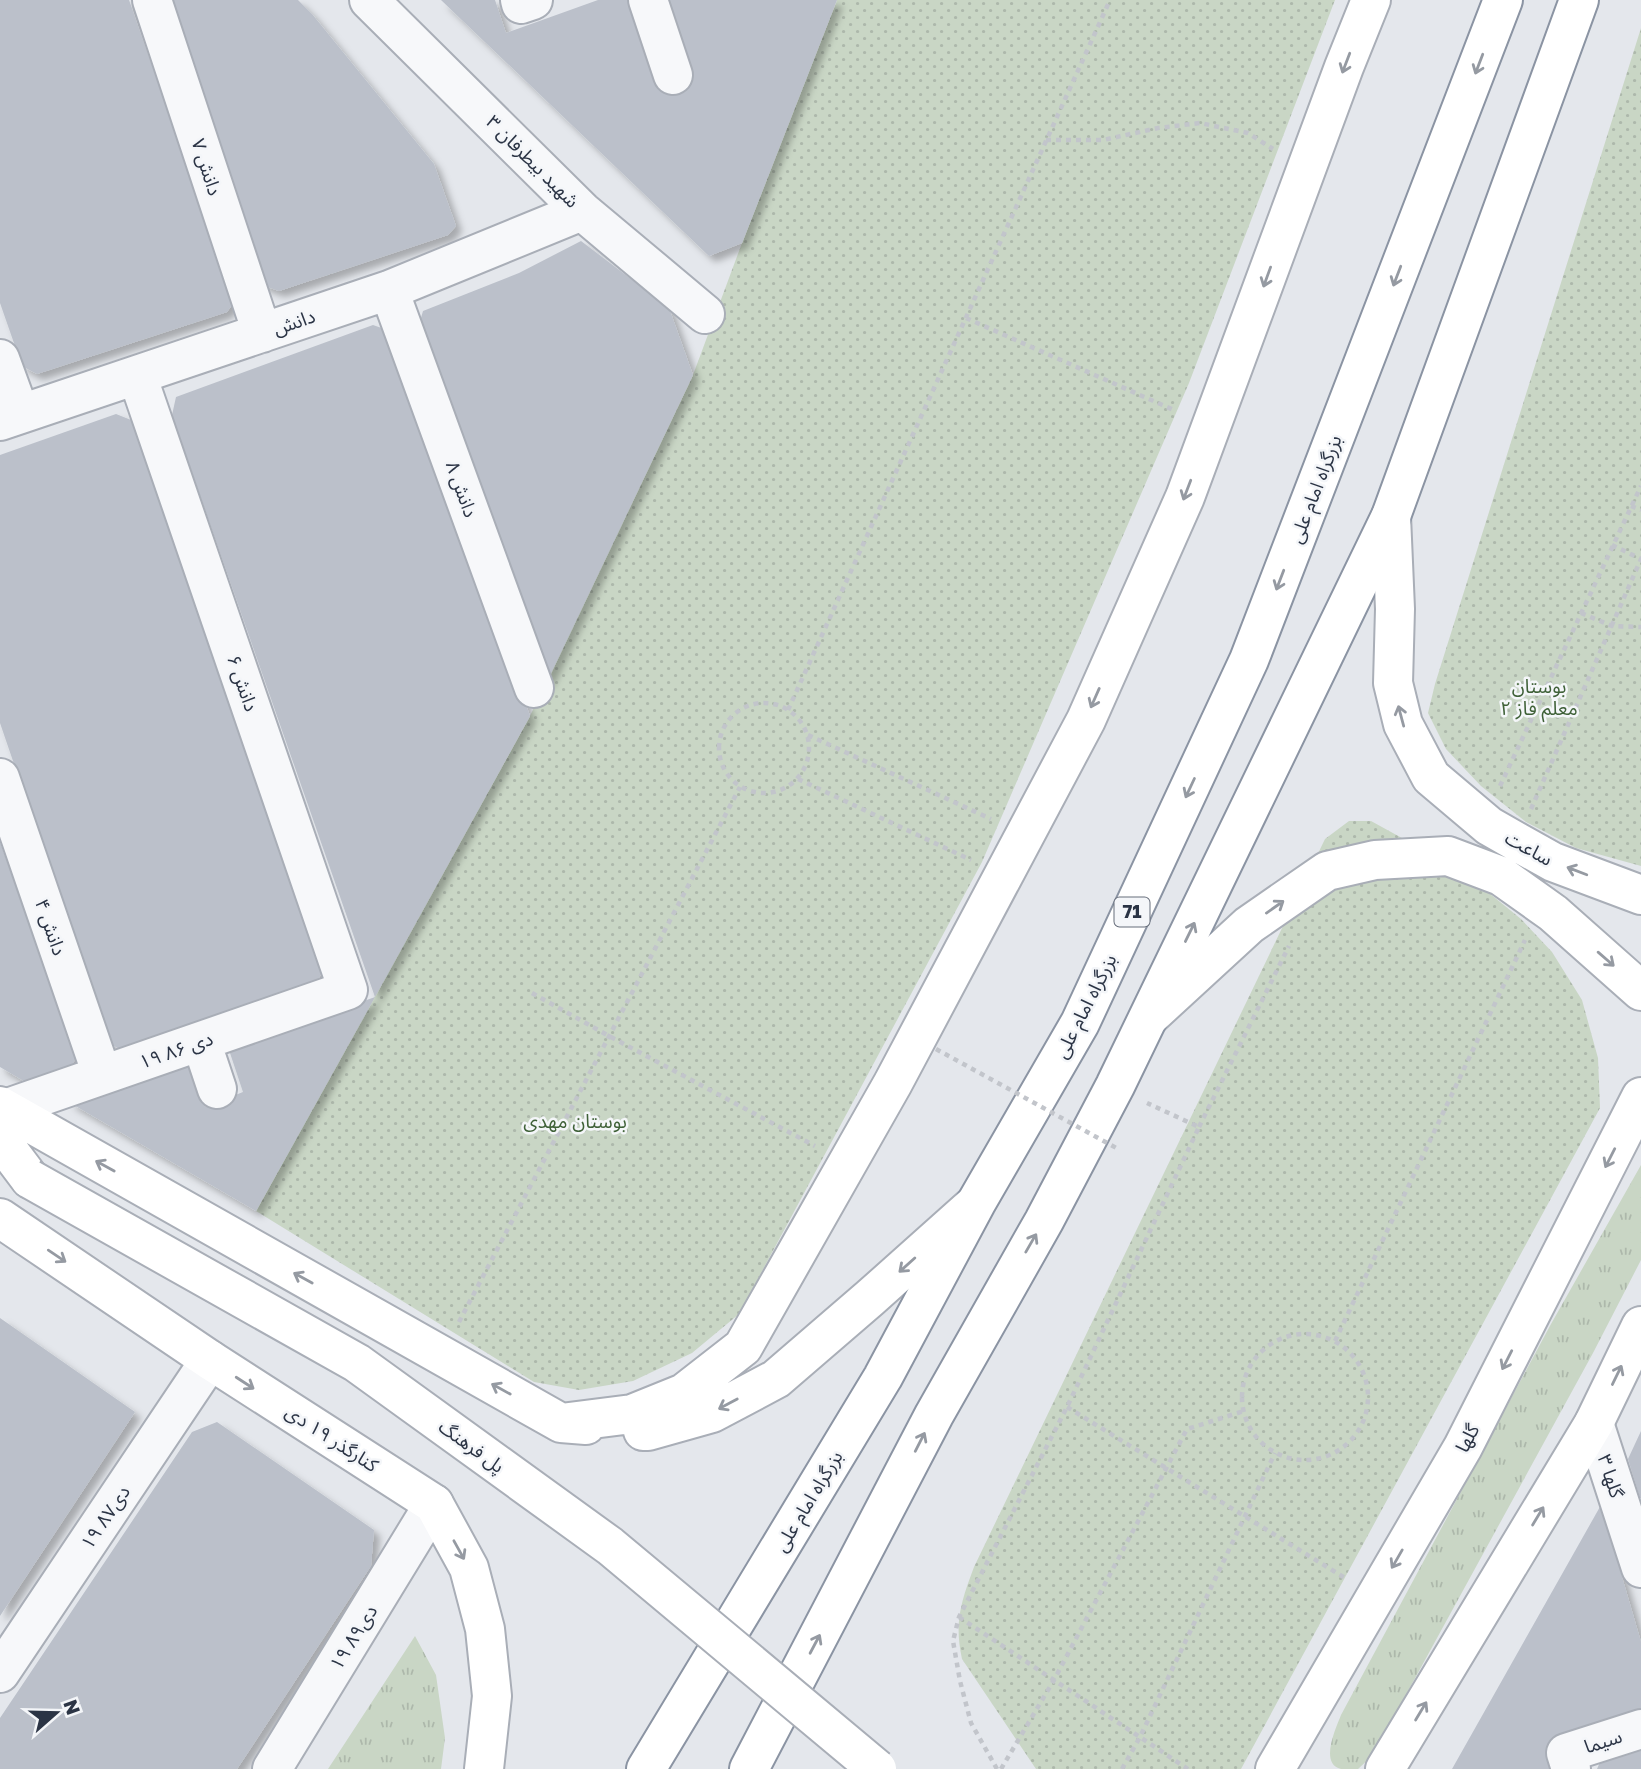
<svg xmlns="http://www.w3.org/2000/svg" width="1641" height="1769" viewBox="0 0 1641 1769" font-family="'Golos Text','Noto Sans Arabic',sans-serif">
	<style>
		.grass { fill: url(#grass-tufts) }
		.park { fill: url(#park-dots) }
		.building { fill: #bbc0ca; filter: url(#shadow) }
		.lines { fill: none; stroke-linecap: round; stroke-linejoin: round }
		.street-casing { stroke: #a9aeb7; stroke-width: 42 }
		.secondary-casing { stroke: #a9aeb7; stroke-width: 42 }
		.highway-casing { stroke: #8b94a3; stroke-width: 42 }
		.path { stroke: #c2c5cb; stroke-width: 4.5; stroke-dasharray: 5 5; stroke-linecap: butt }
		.street { stroke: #f7f8fa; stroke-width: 38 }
		.secondary { stroke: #fff; stroke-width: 38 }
		.highway { stroke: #fff; stroke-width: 38 }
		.secondary-bridge-casing { stroke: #a9aeb7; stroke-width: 42; stroke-linecap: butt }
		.path-bridge { stroke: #c2c5cb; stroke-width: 4.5; stroke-dasharray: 5 5; stroke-linecap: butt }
		.secondary-bridge { stroke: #fff; stroke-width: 38 }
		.oneway { stroke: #959aa2 }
		.labels { text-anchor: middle; stroke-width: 5; stroke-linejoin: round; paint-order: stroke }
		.shield { fill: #f4f6f9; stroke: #676e7b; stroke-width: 2 }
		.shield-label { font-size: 18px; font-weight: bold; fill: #2b3445 }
		.street-label { font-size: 19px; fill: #2b3445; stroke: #f4f6f9 }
		.park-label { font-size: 19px; fill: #3f6138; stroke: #f4f6f9 }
	</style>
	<defs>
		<pattern id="grass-tufts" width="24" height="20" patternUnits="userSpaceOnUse" patternTransform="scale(1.75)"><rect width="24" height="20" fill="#c9d6c5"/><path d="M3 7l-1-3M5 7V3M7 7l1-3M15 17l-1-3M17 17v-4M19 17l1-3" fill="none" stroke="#adb8ab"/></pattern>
		<pattern id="park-dots" width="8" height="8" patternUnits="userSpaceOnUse" patternTransform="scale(1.75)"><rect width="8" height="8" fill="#c9d6c5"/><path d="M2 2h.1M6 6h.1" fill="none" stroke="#adb8ab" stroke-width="1.8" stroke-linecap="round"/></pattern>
		<filter id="shadow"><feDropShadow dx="6" dy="6" stdDeviation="3.5" flood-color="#0004"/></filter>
	</defs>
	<rect width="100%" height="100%" fill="#e4e7ec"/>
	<!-- grass -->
	<path class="grass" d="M1641 1165V1260L1593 1353 1373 1755 1358 1769C1353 1769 1346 1769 1341 1769 1319 1764 1336 1728 1341 1715L1551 1324Z
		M415 1636 436 1675 445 1738 441 1769H328Z"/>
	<!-- park -->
	<path class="park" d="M837 0H1335L1189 383 982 862 739 1314 692 1353 633 1381 579 1390 534 1382 256 1211 530 716 693 375 742 243Z
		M1641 28V866L1576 848 1526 822 1481 786 1446 749 1428 713 1435 684Z
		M1349 821H1371L1462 871 1521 919 1552 952 1582 1000 1598 1058 1600 1108 1241 1769H1036L962 1659C954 1622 961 1602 974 1567L1325 839Z"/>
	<!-- building -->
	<path class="building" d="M0 0H129L234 302 227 312 37 374 22 366 0 303Z
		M165 0H298L312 14 434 164 456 226 448 235 279 291 262 285Z
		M441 0H495L506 33 598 0H837L742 243 709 256Z
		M581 241 669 308 693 375 546 684 418 328 423 311 519 273Z
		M373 325 390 331 530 716 375 997 172 415 176 397Z
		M116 414 131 420 321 974 314 989 122 1050 110 1044 0 723V455Z
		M0 842 76 1058 69 1070 29 1084 0 1067Z
		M375 997 256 1211 67 1101 188 1062 205 1107 243 1092 229 1050Z
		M0 1318 135 1412 0 1616Z
		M217 1422 374 1530 371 1566 237 1769H0V1718L192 1432Z
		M1641 1431V1498H1640L1628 1459Z
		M1601 1505 1641 1642V1709L1551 1741 1559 1769H1452Z
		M1641 1748V1769H1597L1601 1760Z"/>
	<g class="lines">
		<defs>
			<path id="street" d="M152 0 262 333
				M369 0 582 211 705 314
				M520 0 521 4 533 0
				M648 0 673 75
				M389 290 534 688
				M0 359 20 414
				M0 421 389 290 582 211
				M0 778 102 1075
				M201 1041 217 1089
				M5 1109 348 990 137 375
				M1594 1423 1641 1568
				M0 1673 210 1360
				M272 1769 434 1504
				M1571 1769 1566 1753 1641 1729"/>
			<path id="secondary" d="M1391 516 1395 609 1393 683 1403 724 1431 777 1489 826 1517 842 1553 862 1641 895
				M1150 1016 1249 925 1327 871 1375 860 1448 856 1501 876 1553 913 1641 991
				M0 1106 561 1423 586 1425
				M0 1139 30 1179
				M0 1218 210 1360 434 1504 469 1568 485 1629 492 1696 484 1769
				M561 1423 632 1414 684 1393 743 1347 893 1083 1086 720 1185 497 1344 67 1371 0
				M643 1431H648L712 1413 776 1379 870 1298 972 1207
				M1275 1769 1463 1447 1641 1097
				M1385 1769 1594 1423 1641 1326"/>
			<path id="highway" d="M646 1769 883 1377 976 1203 1080 1023 1249 660 1503 0
				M749 1769 934 1415 1044 1221 1115 1086 1391 516 1579 0"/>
		</defs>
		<!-- street casing -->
		<use href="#street" class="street-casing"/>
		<!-- secondary casing -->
		<use href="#secondary" class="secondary-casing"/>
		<!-- highway casing -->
		<use href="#highway" class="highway-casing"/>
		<!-- path -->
		<path class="path" d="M1046 140H1103L1158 128 1200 123 1248 133 1273 149
			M966 318 1176 411
			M1631 506 1641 510
			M1612 545 1641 559
			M1581 613 1612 626 1641 627
			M719 748a45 45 0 1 1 90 0a45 45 0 1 1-90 0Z
			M788 710 1110 0
			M808 735 991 819
			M798 779 971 860
			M1500 786 1641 486
			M1531 809 1641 559
			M532 993 609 1036 815 1146
			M1199 1127 1289 946
			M459 1322 740 787
			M1242 1397a63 63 0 1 1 126 0a63 63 0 1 1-126 0Z
			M1335 1341 1525 940
			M1067 1407 1345 1578
			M959 1617 1188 1769
			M997 1769 971 1723 960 1681 953 1641 959 1617 1067 1407 1199 1127 1147 1103
			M1001 1769 1054 1680 1187 1429 1244 1411
			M1122 1769 1140 1737 1275 1453"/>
		<!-- street -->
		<use href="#street" class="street"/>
		<!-- secondary -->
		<use href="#secondary" class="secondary"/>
		<!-- highway -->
		<use href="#highway" class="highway"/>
		<defs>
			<path id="secondary-bridge" d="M30 1179 357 1363 610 1546 877 1769"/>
		</defs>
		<!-- secondary-bridge casing -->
		<use href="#secondary-bridge" class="secondary-bridge-casing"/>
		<!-- path-bridge -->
		<path class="path-bridge" d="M936 1049 1120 1150"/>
		<!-- secondary-bridge -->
		<use href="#secondary-bridge" class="secondary-bridge"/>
	</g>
	<!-- one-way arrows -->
	<defs><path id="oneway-shaft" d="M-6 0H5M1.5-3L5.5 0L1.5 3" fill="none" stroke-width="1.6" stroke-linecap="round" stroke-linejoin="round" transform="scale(1.75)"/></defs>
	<g class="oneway">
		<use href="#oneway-shaft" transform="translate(1346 63) rotate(111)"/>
		<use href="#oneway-shaft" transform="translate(1479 64) rotate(111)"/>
		<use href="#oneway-shaft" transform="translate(1397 276) rotate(111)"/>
		<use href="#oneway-shaft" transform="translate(1267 277) rotate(110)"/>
		<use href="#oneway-shaft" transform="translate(1187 490) rotate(111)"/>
		<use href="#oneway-shaft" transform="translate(1280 580) rotate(111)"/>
		<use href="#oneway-shaft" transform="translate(1095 698) rotate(114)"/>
		<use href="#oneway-shaft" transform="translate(1401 716) rotate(-105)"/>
		<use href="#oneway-shaft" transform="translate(1190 788) rotate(115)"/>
		<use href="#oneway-shaft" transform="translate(1577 871) rotate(-159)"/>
		<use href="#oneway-shaft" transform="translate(1275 907) rotate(-35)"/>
		<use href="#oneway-shaft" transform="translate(1190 932) rotate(-64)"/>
		<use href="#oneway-shaft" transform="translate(1606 959) rotate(41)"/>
		<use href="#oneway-shaft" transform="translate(1610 1158) rotate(117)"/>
		<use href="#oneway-shaft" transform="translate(105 1166) rotate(-151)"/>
		<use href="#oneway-shaft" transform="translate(1031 1243) rotate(-60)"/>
		<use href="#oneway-shaft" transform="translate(57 1256) rotate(34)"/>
		<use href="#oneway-shaft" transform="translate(907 1265) rotate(138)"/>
		<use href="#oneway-shaft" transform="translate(303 1278) rotate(-151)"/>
		<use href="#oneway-shaft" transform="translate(1507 1360) rotate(117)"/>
		<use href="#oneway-shaft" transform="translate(1617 1375) rotate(-64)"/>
		<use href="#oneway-shaft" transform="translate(245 1383) rotate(33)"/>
		<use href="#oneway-shaft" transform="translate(501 1389) rotate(-151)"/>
		<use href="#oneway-shaft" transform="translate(728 1404) rotate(152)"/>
		<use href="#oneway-shaft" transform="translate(920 1442) rotate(-63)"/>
		<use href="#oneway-shaft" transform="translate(1538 1516) rotate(-59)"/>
		<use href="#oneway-shaft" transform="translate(459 1550) rotate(61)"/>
		<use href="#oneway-shaft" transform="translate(1397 1559) rotate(120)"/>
		<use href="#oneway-shaft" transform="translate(815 1644) rotate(-62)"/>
		<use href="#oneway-shaft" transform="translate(1421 1711) rotate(-59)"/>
	</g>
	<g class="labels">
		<!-- shield labels -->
		<rect class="shield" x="1114.5" y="897.5" width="35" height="29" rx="5"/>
		<g class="shield-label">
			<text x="1132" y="918">71</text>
		</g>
		<!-- street labels -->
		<g class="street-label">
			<text transform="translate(533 161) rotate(45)" y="7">شهید بیطرفان ۳</text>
			<text transform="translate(207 167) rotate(72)" y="7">دانش ۷</text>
			<text transform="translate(294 322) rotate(-19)" y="7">دانش</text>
			<text transform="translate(462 489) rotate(70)" y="7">دانش ۸</text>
			<text transform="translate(1315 489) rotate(-69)" y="7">بزرگراه امام علی</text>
			<text transform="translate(243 683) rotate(71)" y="7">۶ دانش</text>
			<text transform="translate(1529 848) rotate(29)" y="7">ساعت</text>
			<text transform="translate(51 927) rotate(71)" y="7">دانش ۴</text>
			<text transform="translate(1085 1006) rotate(-63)" y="7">بزرگراه امام علی</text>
			<text transform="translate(176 1050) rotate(-19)" y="7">۱۹ دی ۸۶</text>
			<text transform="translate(332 1438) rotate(33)" y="7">کنارگذر ۱۹ دی</text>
			<text transform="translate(1467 1438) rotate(-62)" y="7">گلها</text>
			<text transform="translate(472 1446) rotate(36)" y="7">پل فرهنگ</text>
			<text transform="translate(1611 1476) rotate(72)" y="7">گلها ۳</text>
			<text transform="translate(808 1501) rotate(-59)" y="7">بزرگراه امام علی</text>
			<text transform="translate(105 1517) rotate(-56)" y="7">۱۹ دی۸۷</text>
			<text transform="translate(353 1637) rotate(-58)" y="7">۱۹ دی۸۹</text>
			<text transform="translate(1603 1741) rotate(-18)" y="7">سیما</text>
		</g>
		<!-- park labels -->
		<g class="park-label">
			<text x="1539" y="693">بوستان<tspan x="1539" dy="22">معلم فاز ۲</tspan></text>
			<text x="575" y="1128">بوستان مهدی</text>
		</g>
	</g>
	<!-- north arrow -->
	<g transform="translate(56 1713) rotate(70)" stroke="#f4f6f9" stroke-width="5" paint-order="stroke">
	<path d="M0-5L12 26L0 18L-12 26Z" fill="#2b3445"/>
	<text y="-10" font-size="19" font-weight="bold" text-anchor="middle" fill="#2b3445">N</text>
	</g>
</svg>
